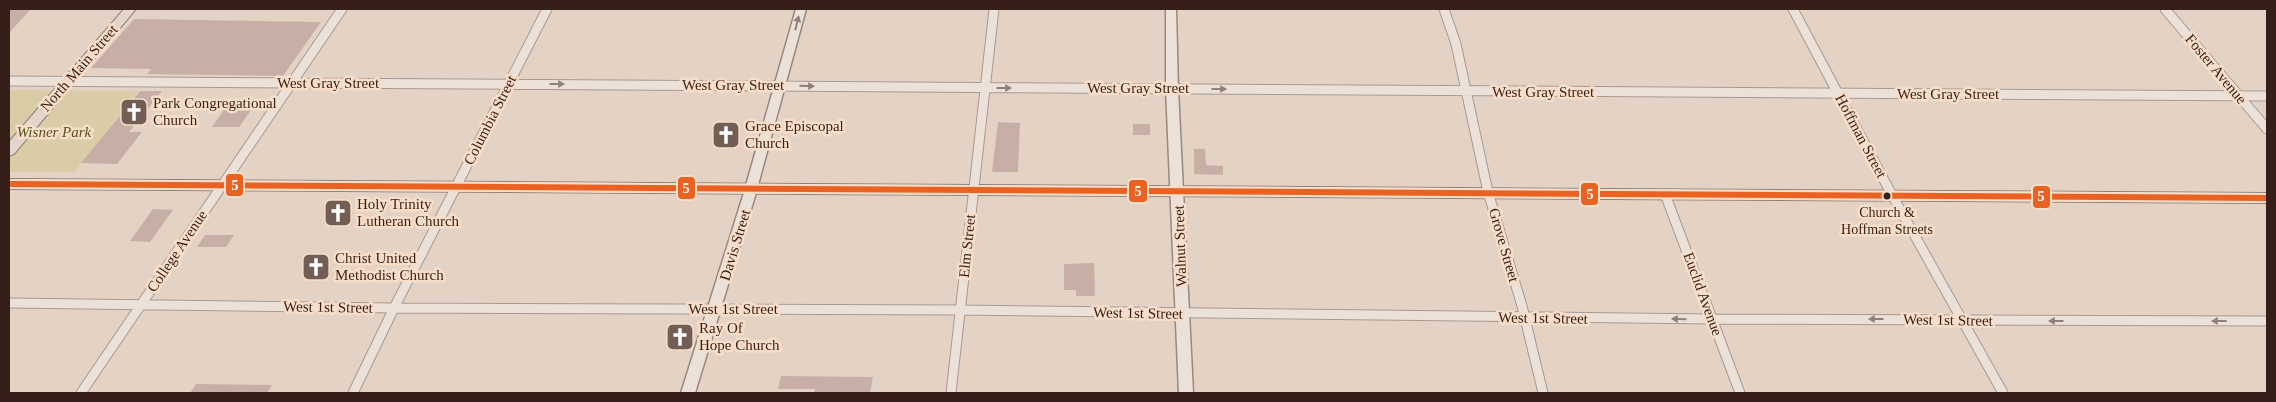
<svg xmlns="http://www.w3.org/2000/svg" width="2276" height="402" viewBox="0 0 2276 402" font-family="'Times New Roman',serif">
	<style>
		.green { fill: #d9cca6 }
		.building { fill: #c8afa6 }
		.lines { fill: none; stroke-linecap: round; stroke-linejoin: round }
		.street-casing { stroke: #a89990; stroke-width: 11 }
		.secondary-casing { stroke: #988880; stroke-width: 3 }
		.primary-casing { stroke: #8d7f77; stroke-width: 2 }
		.street { stroke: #ebe1d9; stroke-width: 9 }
		.secondary { fill: #ebe1d9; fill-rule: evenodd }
		.primary { fill: #e3d5c9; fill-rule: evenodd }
		.bus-1-casing { stroke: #f8dec9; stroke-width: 10 }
		.bus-1 { stroke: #e96222; stroke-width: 6 }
		.oneway { fill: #908079 }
		.bus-dot { fill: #361f19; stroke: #f8dec9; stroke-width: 2 }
		.labels { text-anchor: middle; stroke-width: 5; stroke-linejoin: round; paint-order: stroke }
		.bus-label { font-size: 14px; fill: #361f19; stroke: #f8dec9 }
		.street-label { font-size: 15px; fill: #361f19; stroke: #f8dec9 }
		.poi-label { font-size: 15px; fill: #361f19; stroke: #f8dec9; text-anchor: start }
		.park-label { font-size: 15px; font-style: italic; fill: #54541e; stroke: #f8dec9 }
		.line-badge { stroke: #f8dec9; stroke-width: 2 }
		.badge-label { font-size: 14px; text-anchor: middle; font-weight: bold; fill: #fff }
	</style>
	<rect width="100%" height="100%" fill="#e4d3c5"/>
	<!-- green -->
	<path class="green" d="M9 90 138 91 74 172H9Z"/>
	<!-- building -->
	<path class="building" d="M9 9H31L9 33Z
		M134 19 321 22 283 76 147 74 151 69 91 68Z
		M140 91H162L129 132H142L117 164 81 163Z
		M228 104 255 105 239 127H212Z
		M998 122 1020 123 1018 172H992Z
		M1133 124H1150V135H1133Z
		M1194 149H1205L1206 165 1223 166V175L1194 174Z
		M153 209 173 210 150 242 130 241Z
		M205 235H234L226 247H197Z
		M1094 263 1095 296H1076V290H1064V264Z
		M781 376 873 377 870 393H814L815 389H778Z
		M196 384 272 385 267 393H190Z"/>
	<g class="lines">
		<defs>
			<path id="street" d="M1444 9 1456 44 1488 192 1522 306 1543 393
				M1793 9 1892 195 2003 393
				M2165 9 2267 129
				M9 81 2267 96
				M1665 194 1740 393
				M9 303 394 308 960 310 1712 319 2267 321
				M81 393 342 9
				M353 393 394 308 547 9
				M951 393 994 9"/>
			<path id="secondary" d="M796 9H806L755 196 695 393H681L743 196Z
				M1166 9H1176L1178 89 1193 393H1179L1166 89Z"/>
			<path id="primary" d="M124 9H136L14 154 9 156V142Z
				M9 179 2267 193V203L9 189Z"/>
		</defs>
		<!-- street casing -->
		<use href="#street" class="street-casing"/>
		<!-- secondary casing -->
		<use href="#secondary" class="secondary-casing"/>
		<!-- primary casing -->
		<use href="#primary" class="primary-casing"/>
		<!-- street -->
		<use href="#street" class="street"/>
		<!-- secondary -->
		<use href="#secondary" class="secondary"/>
		<!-- primary -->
		<use href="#primary" class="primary"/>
		<defs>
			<path id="bus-1" d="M9 184 2267 198"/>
		</defs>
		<!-- bus-1 casing -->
		<use href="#bus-1" class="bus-1-casing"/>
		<!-- bus-1 -->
		<use href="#bus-1" class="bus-1"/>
	</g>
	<!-- one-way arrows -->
	<defs><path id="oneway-solid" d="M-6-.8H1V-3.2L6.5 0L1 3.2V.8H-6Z" transform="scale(1.25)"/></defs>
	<g class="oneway">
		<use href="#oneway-solid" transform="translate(797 23) rotate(-76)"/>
		<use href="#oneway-solid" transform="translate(557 84)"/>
		<use href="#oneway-solid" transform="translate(807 86) rotate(1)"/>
		<use href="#oneway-solid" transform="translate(1004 88)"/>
		<use href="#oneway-solid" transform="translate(1219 89)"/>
		<use href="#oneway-solid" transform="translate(1679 319) rotate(-179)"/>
		<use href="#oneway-solid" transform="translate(1876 319) rotate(-180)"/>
		<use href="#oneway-solid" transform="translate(2056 321) rotate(-180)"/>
		<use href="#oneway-solid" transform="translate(2219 321) rotate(-180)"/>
	</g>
	<!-- icons -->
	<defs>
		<symbol id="church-square" viewBox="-11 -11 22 22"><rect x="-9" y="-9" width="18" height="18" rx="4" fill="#735e55" stroke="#f8dec9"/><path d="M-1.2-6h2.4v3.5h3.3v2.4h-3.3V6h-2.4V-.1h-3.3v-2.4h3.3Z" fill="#fff"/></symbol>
	</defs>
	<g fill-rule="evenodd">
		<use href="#church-square" x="118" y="96" width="32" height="32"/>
		<use href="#church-square" x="710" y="119" width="32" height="32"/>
		<use href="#church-square" x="322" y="197" width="32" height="32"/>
		<use href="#church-square" x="300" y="251" width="32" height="32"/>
		<use href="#church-square" x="664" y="321" width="32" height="32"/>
	</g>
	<!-- markers -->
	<circle class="bus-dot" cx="1887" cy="196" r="4.5"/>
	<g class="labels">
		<!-- bus labels -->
		<g class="bus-label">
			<text x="1887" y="217">Church &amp;<tspan x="1887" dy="17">Hoffman Streets</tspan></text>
		</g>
		<!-- street labels -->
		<g class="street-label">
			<text transform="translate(79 68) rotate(-49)" y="5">North Main Street</text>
			<text transform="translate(2216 69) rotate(50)" y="5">Foster Avenue</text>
			<text x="328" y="88">West Gray Street</text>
			<text x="733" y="90">West Gray Street</text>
			<text x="1138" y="93">West Gray Street</text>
			<text x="1543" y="97">West Gray Street</text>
			<text x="1948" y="99">West Gray Street</text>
			<text transform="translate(490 120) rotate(-63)" y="5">Columbia Street</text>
			<text transform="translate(1861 136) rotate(62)" y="5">Hoffman Street</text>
			<text transform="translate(735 245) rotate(-73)" y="5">Davis Street</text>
			<text transform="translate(1504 245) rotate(74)" y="5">Grove Street</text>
			<text transform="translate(967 246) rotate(-84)" y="5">Elm Street</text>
			<text transform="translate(1180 246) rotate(-92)" y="5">Walnut Street</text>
			<text transform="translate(177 251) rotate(-56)" y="5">College Avenue</text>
			<text transform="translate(1703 294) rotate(70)" y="5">Euclid Avenue</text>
			<text transform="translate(328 307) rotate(1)" y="5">West 1st Street</text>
			<text x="733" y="314">West 1st Street</text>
			<text transform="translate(1138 313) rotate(1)" y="5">West 1st Street</text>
			<text transform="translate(1543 318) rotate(1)" y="5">West 1st Street</text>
			<text transform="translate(1948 320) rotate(1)" y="5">West 1st Street</text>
		</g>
		<!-- poi labels -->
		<g class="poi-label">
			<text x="153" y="108">Park Congregational<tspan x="153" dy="17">Church</tspan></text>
			<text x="745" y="131">Grace Episcopal<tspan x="745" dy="17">Church</tspan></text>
			<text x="357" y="209">Holy Trinity<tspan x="357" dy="17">Lutheran Church</tspan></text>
			<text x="335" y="263">Christ United<tspan x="335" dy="17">Methodist Church</tspan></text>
			<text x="699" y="333">Ray Of<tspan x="699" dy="17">Hope Church</tspan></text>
		</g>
		<!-- park labels -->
		<g class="park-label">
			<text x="54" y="137">Wisner Park</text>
		</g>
	</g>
	<g class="line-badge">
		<rect x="225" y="173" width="19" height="24" rx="5" fill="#e96222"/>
		<rect x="677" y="176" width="19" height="24" rx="5" fill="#e96222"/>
		<rect x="1128" y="179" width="20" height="24" rx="5" fill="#e96222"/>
		<rect x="1580" y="182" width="19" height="24" rx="5" fill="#e96222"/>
		<rect x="2032" y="185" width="19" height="24" rx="5" fill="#e96222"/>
	</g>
	<g class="badge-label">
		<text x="235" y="190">5</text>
		<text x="686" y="193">5</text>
		<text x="1138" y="196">5</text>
		<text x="1590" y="199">5</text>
		<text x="2041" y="201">5</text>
	</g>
	<!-- border -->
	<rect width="2276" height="402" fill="none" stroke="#361f19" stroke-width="20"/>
</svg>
